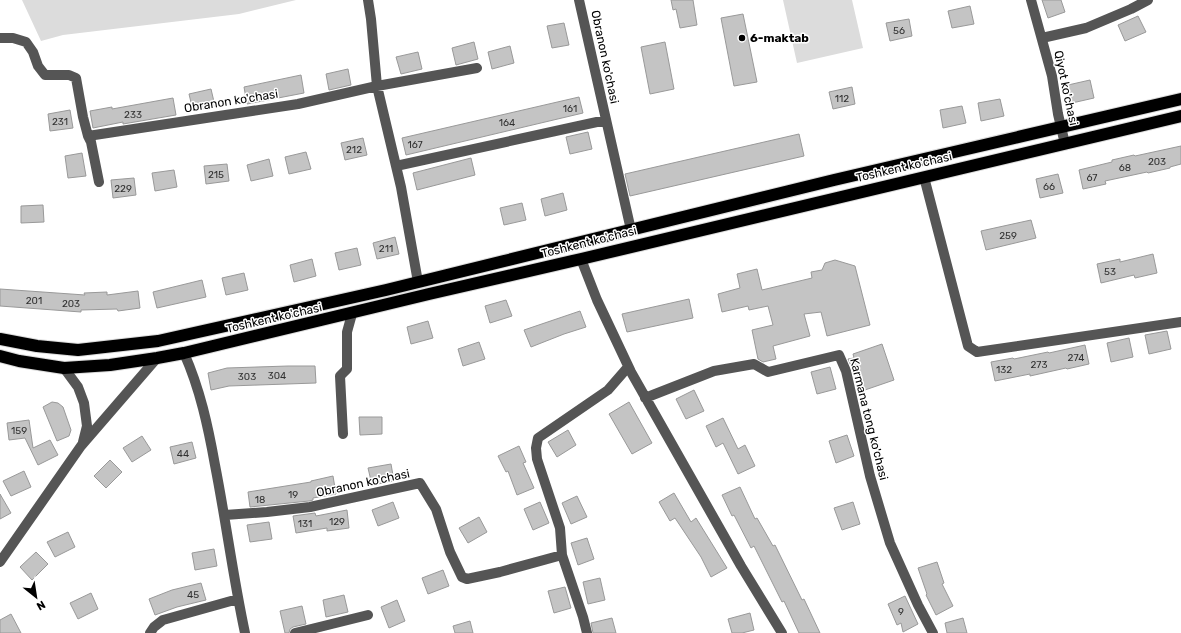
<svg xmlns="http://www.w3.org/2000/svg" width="1181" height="633" viewBox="0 0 1181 633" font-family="Rubik,sans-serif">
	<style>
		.green { fill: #dcdcdc }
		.building { fill: #c4c4c4; stroke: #999 }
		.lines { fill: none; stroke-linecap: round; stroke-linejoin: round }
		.highway-casing { stroke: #dbdbdb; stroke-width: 14 }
		.minor { stroke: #555; stroke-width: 10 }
		.highway { stroke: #000; stroke-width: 12 }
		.poi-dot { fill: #000; stroke: #fff; stroke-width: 1.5 }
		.labels { text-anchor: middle; stroke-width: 3; stroke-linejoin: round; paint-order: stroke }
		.number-label { font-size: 10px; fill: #313131 }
		.poi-label { font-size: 12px; font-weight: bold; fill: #000; stroke: #fff; text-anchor: start }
		.street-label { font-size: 12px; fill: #000; stroke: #fff }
	</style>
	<rect width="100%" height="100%" fill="#fff"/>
	<!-- green -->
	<path class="green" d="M22 0H296L239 14 63 35 41 41Z
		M783 0H852L863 48 797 63Z"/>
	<!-- building -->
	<path class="building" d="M671 0H693L697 25 680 28 676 9 673 10Z
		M1042 0H1061L1065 12 1048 18Z
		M970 6 974 24 952 28 948 11Z
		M743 14 757 82 734 86 721 18Z
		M1138 16 1146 32 1125 41 1118 25Z
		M909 19 912 36 890 41 886 23Z
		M564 23 569 45 552 48 547 26Z
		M474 42 478 59 456 65 452 48Z
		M665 42 674 89 650 94 641 47Z
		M510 46 514 63 492 69 488 52Z
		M418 52 422 69 401 74 396 57Z
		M348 69 351 85 329 90 326 74Z
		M301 75 304 93 247 104 244 87Z
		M1090 80 1094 98 1072 103 1068 85Z
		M852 87 855 104 833 109 829 92Z
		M211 89 215 106 193 111 189 94Z
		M579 97 583 113 406 155 402 138Z
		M173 98 176 115 123 124V122L93 128 90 111 112 107V109Z
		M1000 99 1004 116 981 121 978 103Z
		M962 106 966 123 943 128 940 110Z
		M70 110 73 128 50 131 48 114Z
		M588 132 592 149 570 154 566 137Z
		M799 134 804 156 630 196 625 174Z
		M363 138 367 155 345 160 341 143Z
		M1181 146V164L1170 167V168L1148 173 1147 172 1105 181 1106 184 1083 189 1079 170 1112 162V160L1134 155 1135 156Z
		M306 152 311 169 289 174 285 157Z
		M82 153 86 176 68 178 65 156Z
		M471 158 475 175 417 190 413 173Z
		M269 159 273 176 251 181 247 165Z
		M227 164 229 181 206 184 204 166Z
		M174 170 177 187 155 191 152 173Z
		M1058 174 1063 193 1040 198 1036 179Z
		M134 178 136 195 113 198 111 180Z
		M563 193 567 210 545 216 541 199Z
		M522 203 526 220 504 225 500 208Z
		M43 205 44 222 21 223V206Z
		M1031 220 1036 238 986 250 981 231Z
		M395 237 399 254 377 259 373 243Z
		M357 248 361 265 339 270 335 253Z
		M1153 254 1157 273 1135 278 1134 275 1101 283 1097 264 1120 259V262Z
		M312 259 316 276 294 282 290 265Z
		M835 260 855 266 870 325 827 336 821 312 804 314 810 336 773 346 776 359 763 362 758 359 752 330 773 325 768 306 749 310 748 306 722 312 718 294 740 288 737 274 757 269 762 290 812 278 811 272 822 270 825 263Z
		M244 273 248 290 226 295 222 278Z
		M202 280 206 297 157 308 153 292Z
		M0 289 85 295 84 293 107 292V295L138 291 140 308 118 311 117 309 81 310V312L0 306Z
		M689 299 693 318 627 332 622 314Z
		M506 300 512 316 490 323 485 306Z
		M580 311 586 327 564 334 531 347 524 330Z
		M428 321 433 338 411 344 407 327Z
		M1167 331 1171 349 1149 354 1145 335Z
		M1129 338 1133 357 1111 362 1107 343Z
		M479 342 485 359 463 366 458 349Z
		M882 344 894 380 862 391 855 367 852 368 848 359 854 358 853 354Z
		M1085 345 1089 364 1067 369 1066 368 1030 376V374L995 381 991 362 1013 358 1014 359 1048 352 1049 353Z
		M288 366H315L316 383 229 386 211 390 208 373 227 368Z
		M830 367 836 389 817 394 811 372Z
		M694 390 704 411 686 419 676 399Z
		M52 402 58 403 63 407 71 430 69 436 57 441 43 407Z
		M629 402 652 443 632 454 609 414Z
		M359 417H382V434L360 435Z
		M723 418 738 449 745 445 755 466 738 474 723 443 716 447 706 426Z
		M29 420 33 448 50 440 58 455 38 465 25 438 9 440 7 423Z
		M568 430 576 445 557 457 548 442Z
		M847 435 854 456 836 463 829 441Z
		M142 436 151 450 132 462 123 448Z
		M192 442 196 458 174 464 170 447Z
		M519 446 526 462 523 463 534 488 517 495 508 471 506 472 498 456Z
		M110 460 122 472 106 488 94 476Z
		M391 464 394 481 372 485 368 468Z
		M24 471 31 487 11 496 3 481Z
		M333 476 336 494 313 498V500L309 501 250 507 248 492 311 482V481Z
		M740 487 755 519 757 518 773 546 775 545 802 600 804 599 820 633H799L784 601 782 602 754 546 751 548 734 515 732 516 722 495Z
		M674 493 691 522 696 518 727 568 711 577 701 557 675 518 670 521 659 502Z
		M0 494 11 513 0 519Z
		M577 496 587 517 571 524 562 503Z
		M393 502 399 518 378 526 372 510Z
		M540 502 549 523 533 530 524 509Z
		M853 502 860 524 842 530 834 508Z
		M347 510 349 528 327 531V528L296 533 293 516 315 513 316 516Z
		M479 517 487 532 468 543 459 528Z
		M269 522 272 539 250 542 247 525Z
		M68 532 75 547 55 557 47 542Z
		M587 538 594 559 578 565 571 543Z
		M214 549 217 566 195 570 192 553Z
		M36 552 48 564 32 580 20 567Z
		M937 562 944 583 942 584 953 606 936 615 926 595 927 594 918 568Z
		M443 570 449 586 428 594 422 578Z
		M600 578 605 600 588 604 583 582Z
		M201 583 206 600 177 607 155 615 149 599 172 590Z
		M565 587 571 608 554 613 548 591Z
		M91 593 98 609 78 619 70 603Z
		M344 595 348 612 326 617 323 600Z
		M905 596 918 624 903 632 901 623 897 625 888 604Z
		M397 600 405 621 389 628 381 607Z
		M302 606 306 624 293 627 290 629 289 633H285L280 611Z
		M750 613 754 630 742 633H732L728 619Z
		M11 614 21 633H0V620Z
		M612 618 616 633H593L591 623Z
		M963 618 967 633H947L945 623Z
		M470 621 473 633H455L453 626Z"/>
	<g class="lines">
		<defs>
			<path id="highway" d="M0 339 37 346 78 350 158 341 386 290 834 180 1181 99
				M0 356 19 361 64 368 110 365 157 358 184 353 429 294 581 259 1181 116"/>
		</defs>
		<!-- highway casing -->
		<use href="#highway" class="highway-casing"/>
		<!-- minor -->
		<path class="minor" d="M368 0 371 19 377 86 401 187 418 282
			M579 0 631 230
			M1031 0 1052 76 1058 114 1065 144
			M0 38H13L26 42 33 52 38 66 45 75H69L76 78 83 117 88 136 91 142 99 182
			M1042 38 1086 28 1131 9 1148 0
			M88 136 298 104 377 86 477 68
			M396 166 606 120
			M924 177 968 346 977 352 1181 322
			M581 259 597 300 631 372 741 566 782 633
			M184 353C200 389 208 426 215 465 226 521 233 577 245 633
			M64 368 78 387 84 403 87 426 83 442
			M645 398 714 371 754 364 768 372 839 355 846 371 870 476 890 543 918 605 933 633
			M343 434 340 376 347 369V332L352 314
			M225 515 267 512 310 507 420 483 436 509 450 552 462 577 467 579 500 572 562 555
			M0 562 81 446 157 358
			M150 633 154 627 163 620 238 599
			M295 633 368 615
			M587 633 583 617 562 555 560 528 537 459 536 448 538 438 608 390 628 367"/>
		<!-- highway -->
		<use href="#highway" class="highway"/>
	</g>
	<!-- markers -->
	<circle class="poi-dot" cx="742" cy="38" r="4"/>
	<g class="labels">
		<!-- number labels -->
		<g class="number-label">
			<text x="899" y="34">56</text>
			<text x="842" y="102">112</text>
			<text x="570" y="112">161</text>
			<text x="133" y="118">233</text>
			<text x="60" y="125">231</text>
			<text x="507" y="126">164</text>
			<text x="415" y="148">167</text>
			<text x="354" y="153">212</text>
			<text x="1157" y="165">203</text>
			<text x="1125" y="171">68</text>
			<text x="216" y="178">215</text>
			<text x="1092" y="181">67</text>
			<text x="1049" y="190">66</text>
			<text x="123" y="192">229</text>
			<text x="1008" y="239">259</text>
			<text x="386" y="252">211</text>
			<text x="1110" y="275">53</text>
			<text x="34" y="304">201</text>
			<text x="71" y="307">203</text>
			<text x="1076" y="361">274</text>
			<text x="1039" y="368">273</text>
			<text x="1004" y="373">132</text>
			<text x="277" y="379">304</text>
			<text x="247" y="380">303</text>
			<text x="19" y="434">159</text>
			<text x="183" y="457">44</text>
			<text x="293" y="498">19</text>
			<text x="260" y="503">18</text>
			<text x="337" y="525">129</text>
			<text x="305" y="527">131</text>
			<text x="193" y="598">45</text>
			<text x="901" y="615">9</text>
		</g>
		<!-- poi labels -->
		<g class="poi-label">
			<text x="750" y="42">6-maktab</text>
		</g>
		<!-- street labels -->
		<g class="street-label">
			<text transform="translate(605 57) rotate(78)" y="4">Obranon ko'chasi</text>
			<text transform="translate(1066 88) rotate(78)" y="4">Qiyot ko'chasi</text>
			<text transform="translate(231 101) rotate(-9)" y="4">Obranon ko'chasi</text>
			<text transform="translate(904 167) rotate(-13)" y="4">Toshkent ko'chasi</text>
			<text transform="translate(589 242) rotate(-14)" y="4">Toshkent ko'chasi</text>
			<text transform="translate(274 318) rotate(-13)" y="4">Toshkent ko'chasi</text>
			<text transform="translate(869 419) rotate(76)" y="4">Karmana tong ko'chasi</text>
			<text transform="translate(363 483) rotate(-12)" y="4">Obranon ko'chasi</text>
		</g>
	</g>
	<!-- north arrow -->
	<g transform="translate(36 597) rotate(150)" stroke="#ffffff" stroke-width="3" paint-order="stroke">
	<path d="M0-3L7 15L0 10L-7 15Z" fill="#000000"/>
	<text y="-6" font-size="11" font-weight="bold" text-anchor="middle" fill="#000000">N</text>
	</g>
</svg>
